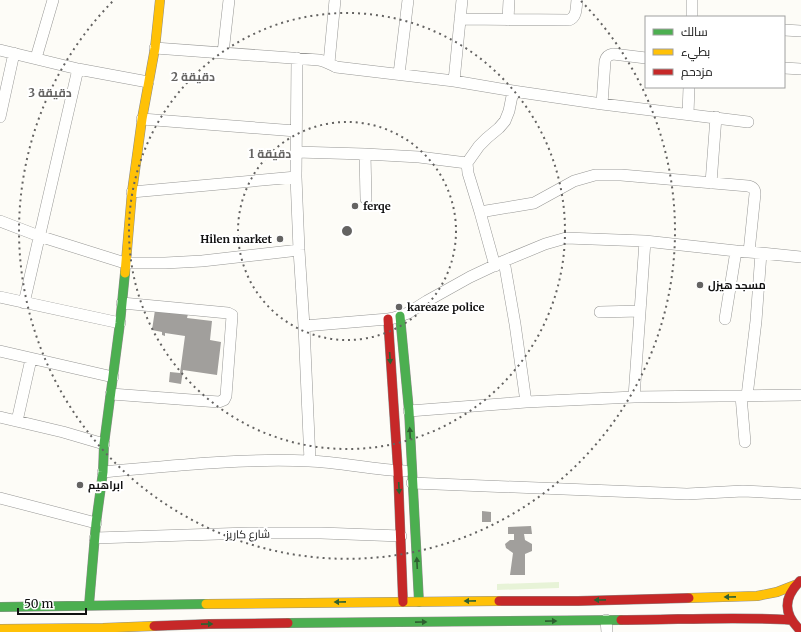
<svg xmlns="http://www.w3.org/2000/svg" width="801" height="632" viewBox="0 0 801 632" font-family="Merriweather,Cairo,serif">
	<style>
		.green { fill: #e7f3d7 }
		.building { fill: #a19f9c }
		.lines { fill: none; stroke-linecap: round; stroke-linejoin: round }
		.street-casing { stroke: #979795; stroke-width: 12 }
		.fast-casing { stroke: #8e8d8b; stroke-width: 10 }
		.slow-casing { stroke: #8e8d8b; stroke-width: 10 }
		.jam-casing { stroke: #8e8d8b; stroke-width: 10 }
		.street { stroke: #fffffe; stroke-width: 11 }
		.fast { stroke: #4caf50; stroke-width: 9 }
		.slow { stroke: #ffc107; stroke-width: 9 }
		.jam { stroke: #c62828; stroke-width: 9 }
		.oneway { fill: #2e6030 }
		.ring { fill: none; stroke: #646362; stroke-width: 2; stroke-dasharray: 2 4 }
		.poi-dot { fill: #646362; stroke: #fff; stroke-width: 1.5 }
		.labels { text-anchor: middle; stroke-width: 4; stroke-linejoin: round; paint-order: stroke }
		.poi-label { font-size: 11px; font-weight: bold; fill: #111; stroke: #fff; text-anchor: start }
		.street-label { font-size: 11px; fill: #111; stroke: #fff }
		.centre { fill: #646362; stroke: #fff; stroke-width: 2 }
		.ring-label { font-size: 12px; text-anchor: middle; font-weight: bold; fill: #646362; stroke: #fff; stroke-width: 4; stroke-linejoin: round; paint-order: stroke }
	</style>
	<rect width="100%" height="100%" fill="#fdfcf7"/>
	<!-- green -->
	<path class="green" d="M559 582V588L497 590V584Z"/>
	<!-- building -->
	<path class="building" d="M155 310 188 314 187 318 212 321 210 340 221 342 217 375 183 370 181 384 169 382 170 372 180 373 185 336 165 333V336L162 335V332L152 330Z
		M482 511 491 512V522H482Z
		M531 526 532 534H524L525 540 532 544V551L525 554V575H510L513 553 506 548 505 544 510 540H514V534H508V527Z"/>
	<g class="lines">
		<defs>
			<path id="street" d="M692 17V0
				M460 19 569 20C577 17 576 8 577 0
				M508 20 509 0
				M784 30 801 31
				M155 48 319 60C325 61 330 64 336 67L454 81 513 91 602 104 748 122
				M0 50 78 69 148 82
				M223 53 229 0
				M36 58 53 0
				M297 58 296 177 299 250 304 326 310 461
				M329 63 335 0
				M784 68 801 69
				M399 74 408 0
				M454 81 462 0
				M602 104 605 61C606 57 608 55 613 54L646 58
				M688 114 689 87
				M0 117 14 53
				M142 119 296 131
				M296 152 365 154 419 157 467 163
				M365 154 366 199
				M711 183 716 117
				M132 192 296 177
				M480 212 534 203 574 181 595 175H621L748 186C753 187 755 189 755 194L749 252
				M0 221 39 236 125 263H165L202 261 299 250
				M504 261 515 324 526 402
				M495 266 480 212 468 173 467 163 479 146 487 138 499 128 505 121 509 111 513 91
				M0 297 120 323
				M24 303 78 69
				M600 312 640 311
				M725 319 736 251
				M304 326 388 319 394 318 408 313 427 301 470 277 504 261 545 244 566 238 645 241 736 251 761 253 801 257
				M0 351 113 377
				M111 394 219 402 224 400 226 396 232 316V315L228 313 122 303
				M741 396 745 442
				M747 396 756 321 761 253
				M634 397 645 241
				M409 411 526 402 634 397 801 395
				M0 417 63 432 104 444
				M17 421 31 359
				M103 472C171 466 240 458 309 461 341 462 373 470 405 471
				M412 483 687 494 743 491 801 494
				M0 498 96 523
				M95 538 249 533H321L401 536
				M606 620 607 632"/>
			<path id="fast" d="M400 316 409 411 419 602
				M89 605 96 523 103 472 104 444 120 323 125 273
				M0 607 206 604
				M288 623 621 620"/>
			<path id="slow" d="M125 273 132 192 142 119 155 48 160 0
				M689 598 757 596 777 592 795 585
				M206 604 499 601
				M0 629 103 628 154 626"/>
			<path id="jam" d="M388 319 398 471 403 602
				M800 581C783 598 783 614 801 631
				M499 601H578L689 598
				M621 620C678 620 735 616 791 620
				M154 626 209 624 288 623"/>
		</defs>
		<!-- street casing -->
		<use href="#street" class="street-casing"/>
		<!-- fast casing -->
		<use href="#fast" class="fast-casing"/>
		<!-- slow casing -->
		<use href="#slow" class="slow-casing"/>
		<!-- jam casing -->
		<use href="#jam" class="jam-casing"/>
		<!-- street -->
		<use href="#street" class="street"/>
		<!-- fast -->
		<use href="#fast" class="fast"/>
		<!-- slow -->
		<use href="#slow" class="slow"/>
		<!-- jam -->
		<use href="#jam" class="jam"/>
	</g>
	<!-- one-way arrows -->
	<defs><path id="oneway-solid" d="M-6-.8H1V-3.2L6.5 0L1 3.2V.8H-6Z"/></defs>
	<g class="oneway">
		<use href="#oneway-solid" transform="translate(390 358) rotate(86)"/>
		<use href="#oneway-solid" transform="translate(410 433) rotate(-93)"/>
		<use href="#oneway-solid" transform="translate(399 488) rotate(87)"/>
		<use href="#oneway-solid" transform="translate(417 563) rotate(-93)"/>
		<use href="#oneway-solid" transform="translate(730 597) rotate(179)"/>
		<use href="#oneway-solid" transform="translate(600 600) rotate(179)"/>
		<use href="#oneway-solid" transform="translate(470 601) rotate(179)"/>
		<use href="#oneway-solid" transform="translate(340 602) rotate(179)"/>
		<use href="#oneway-solid" transform="translate(551 621) rotate(-1)"/>
		<use href="#oneway-solid" transform="translate(421 622) rotate(-1)"/>
		<use href="#oneway-solid" transform="translate(207 624) rotate(-1)"/>
	</g>
	<!-- distance rings -->
	<g class="ring">
		<circle cx="347" cy="231" r="109"/>
		<circle cx="347" cy="231" r="218"/>
		<path d="M581 1A328 328 0 1 1 113 1"/>
	</g>
	<!-- markers -->
	<g class="poi-dot">
		<circle cx="355" cy="206" r="4"/>
		<circle cx="280" cy="239" r="4"/>
		<circle cx="700" cy="285" r="4"/>
		<circle cx="399" cy="307" r="4"/>
		<circle cx="80" cy="485" r="4"/>
	</g>
	<g class="labels">
		<!-- poi labels -->
		<g class="poi-label">
			<text x="363" y="210">ferqe</text>
			<text x="272" y="243" text-anchor="end">Hilen market</text>
			<text x="708" y="289">مسجد هيزل</text>
			<text x="407" y="311">kareaze police</text>
			<text x="88" y="489">ابراهيم</text>
		</g>
		<!-- street labels -->
		<g class="street-label">
			<text transform="translate(248 534) rotate(-1)" y="4">شارع كاريز</text>
		</g>
	</g>
	<circle cx="347" cy="231" r="6" class="centre"/>
	<g class="ring-label">
		<text x="193" y="81">2 دقيقة</text>
		<text x="50" y="97">3 دقيقة</text>
		<text x="270" y="158">1 دقيقة</text>
	</g>
	<!-- legend -->
	<rect x="645" y="16" width="140" height="72" fill="#ffffff" stroke="#a0a0a0"/>
	<rect x="653" y="29" width="20" height="6" fill="#4caf50" stroke="#a0a0a0"/>
	<text x="681" y="36" font-size="12" fill="#111111">سالك</text>
	<rect x="653" y="49" width="20" height="6" fill="#ffc107" stroke="#a0a0a0"/>
	<text x="681" y="56" font-size="12" fill="#111111">بطيء</text>
	<rect x="653" y="69" width="20" height="6" fill="#c62828" stroke="#a0a0a0"/>
	<text x="681" y="76" font-size="12" fill="#111111">مزدحم</text>
	<!-- scale -->
	<path d="M18 608v6h68v-6" fill="none" stroke="#111111" stroke-width="2"/>
	<text x="24" y="608" font-size="12" fill="#111111" stroke="#ffffff" stroke-width="3" paint-order="stroke">50 m</text>
</svg>
